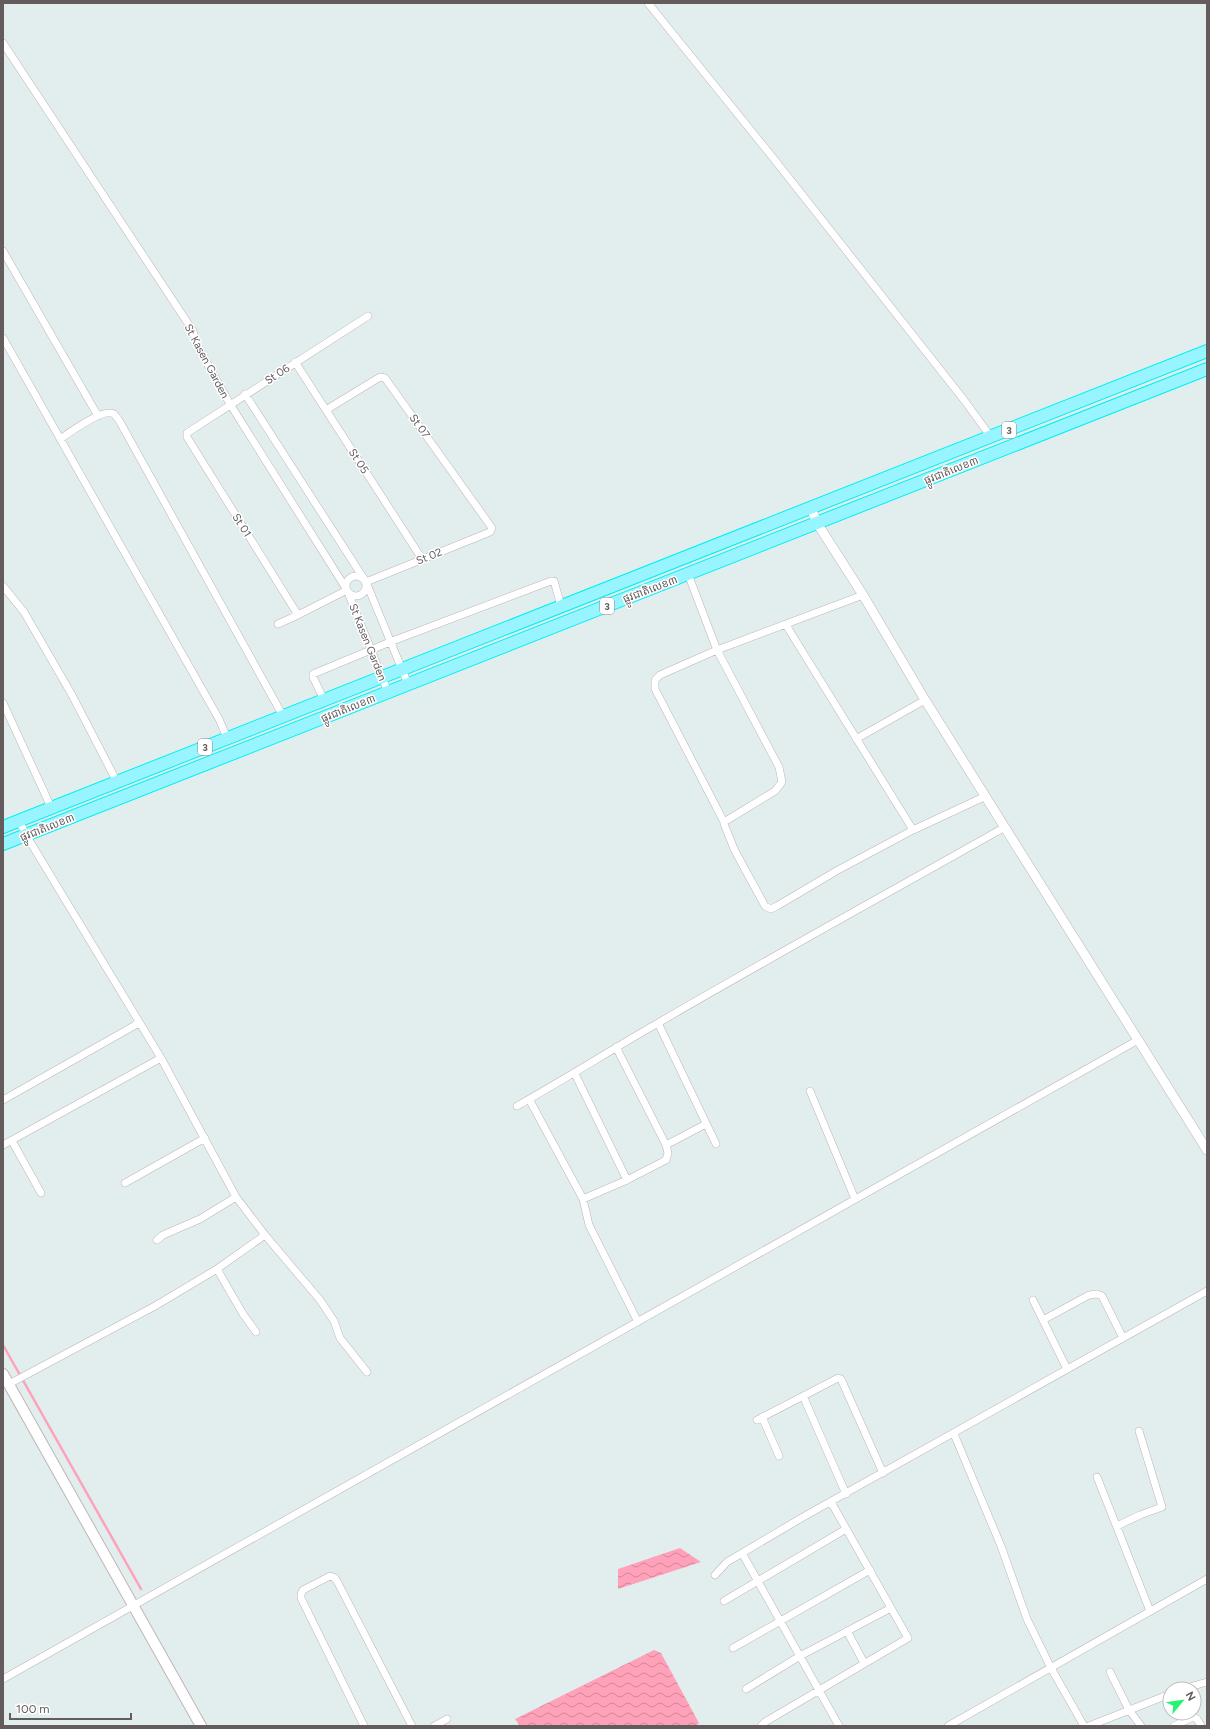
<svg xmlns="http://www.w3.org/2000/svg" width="1210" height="1729" viewBox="0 0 1210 1729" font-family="Figtree,'Noto Sans Khmer',sans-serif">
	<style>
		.water { fill: url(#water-waves) }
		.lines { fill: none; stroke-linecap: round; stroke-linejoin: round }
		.stream { stroke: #ffa2b9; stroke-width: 2.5 }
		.minor-casing { stroke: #beb5b6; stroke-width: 8 }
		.tertiary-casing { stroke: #beb5b6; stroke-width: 10 }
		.secondary-casing { stroke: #c0b6b7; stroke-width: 12 }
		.trunk-casing { stroke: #00f1f0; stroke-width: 14 }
		.minor { stroke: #fff; stroke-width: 7 }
		.tertiary { stroke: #fff; stroke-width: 9 }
		.secondary { stroke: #fff; stroke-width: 10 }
		.trunk { stroke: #98f5ff; stroke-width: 12 }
		.labels { text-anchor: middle; stroke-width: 3; stroke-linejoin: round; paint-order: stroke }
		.shield { fill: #fff; stroke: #928c8d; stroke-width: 1 }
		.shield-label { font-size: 10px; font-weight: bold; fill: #645b5c }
		.street-label { font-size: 11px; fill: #645b5c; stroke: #fff }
	</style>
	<defs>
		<pattern id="water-waves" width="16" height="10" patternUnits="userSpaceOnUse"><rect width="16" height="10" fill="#ffa2b9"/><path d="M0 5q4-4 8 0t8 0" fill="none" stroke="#d2879a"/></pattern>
	</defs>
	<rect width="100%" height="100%" fill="#e2edee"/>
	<!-- water -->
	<path class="water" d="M680 1548 701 1562 618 1589V1569Z
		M654 1650 661 1653 699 1723 696 1726H520L515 1719Z"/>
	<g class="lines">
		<!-- stream -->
		<path class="stream" d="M3 1345 141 1589"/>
		<defs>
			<path id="minor" d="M648 3 774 159 964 400 991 437
				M3 43 193 331 198 347 230 404 347 590 388 692
				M3 251 98 416
				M3 338 219 719 227 738
				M295 362 422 559
				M245 394 366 582 408 684
				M326 410 380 377 385 378 492 528 490 532 366 582
				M60 439C69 433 104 407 114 414 116 416 118 419 120 422L283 716
				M688 574 717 650 779 767 782 782 775 791 724 822
				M346 586a10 10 0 1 1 20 0a10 10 0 1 1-20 0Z
				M3 586 24 612 72 695 117 782
				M863 595 717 650 660 675 655 680V689L724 822V824L735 851 765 906 771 909 777 906 838 870 913 830 986 796
				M298 615 187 437V433L368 316
				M278 624 298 615 347 590
				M786 625 913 830
				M324 700 313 677V674L390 642 551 581H554L561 606
				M3 703 51 807
				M856 739 925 700
				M19 820 26 835 161 1058 236 1197 265 1235 320 1300 334 1321 340 1338 367 1372
				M658 1023C773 956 890 892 1005 827
				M575 1074 627 1180
				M810 1091 855 1199
				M529 1099 583 1199 589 1225 638 1322
				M3 1100 139 1023
				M517 1106C565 1079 611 1050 658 1023L716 1144
				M12 1141 41 1193
				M3 1145 161 1058
				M666 1145 706 1124
				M125 1183 205 1138
				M583 1199 627 1180 666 1160 668 1153 666 1145 616 1047
				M157 1240 163 1235 200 1219 236 1197
				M217 1269 243 1314 256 1332
				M1033 1300 1067 1369
				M1043 1320 1089 1295 1097 1294 1102 1296 1123 1338
				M9 1384 155 1306 217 1269 265 1235
				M803 1396 846 1494
				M762 1417 779 1456
				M757 1420 838 1378 841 1379 883 1473
				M954 1434 1001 1546 1027 1619 1051 1668 1084 1726
				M1097 1477 1150 1611
				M1117 1526 1140 1515 1162 1507 1139 1431
				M742 1553 839 1726
				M715 1575 727 1562 803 1517 1207 1291
				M724 1601 846 1529
				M847 1631 864 1663
				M733 1648 870 1570
				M1110 1672 1129 1710 1141 1726
				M3 1679 1138 1040
				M746 1689 800 1656 891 1608
				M1183 1689 1207 1682
				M364 1726 301 1598V1594L303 1590 330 1576 335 1578 338 1583 412 1726
				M434 1726 447 1719
				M761 1726 765 1722 908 1638 831 1502
				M948 1726 1207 1579
				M1089 1726 1170 1694
				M1174 1726 1193 1717 1197 1719 1201 1726"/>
			<path id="tertiary" d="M811 508 817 523 863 595 925 700 1207 1150"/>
			<path id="secondary" d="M3 1374 201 1726"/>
			<path id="trunk" d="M3 827 1207 351
				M3 844 1207 369"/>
		</defs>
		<!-- minor casing -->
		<use href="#minor" class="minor-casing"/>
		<!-- tertiary casing -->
		<use href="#tertiary" class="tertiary-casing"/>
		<!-- secondary casing -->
		<use href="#secondary" class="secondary-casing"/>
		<!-- trunk casing -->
		<use href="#trunk" class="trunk-casing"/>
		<!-- minor -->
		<use href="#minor" class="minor"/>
		<!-- tertiary -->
		<use href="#tertiary" class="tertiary"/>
		<!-- secondary -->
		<use href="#secondary" class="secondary"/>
		<!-- trunk -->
		<use href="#trunk" class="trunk"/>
	</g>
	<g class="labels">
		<!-- shield labels -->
		<g class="shield">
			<rect x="1002" y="422" width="14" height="16" rx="3"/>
			<rect x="600" y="598" width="14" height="16" rx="3"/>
			<rect x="198" y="739" width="14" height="16" rx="3"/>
		</g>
		<g class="shield-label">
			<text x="1009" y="434">3</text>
			<text x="607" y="610">3</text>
			<text x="205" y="751">3</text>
		</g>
		<!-- street labels -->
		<g class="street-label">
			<text transform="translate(207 361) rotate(62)" y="4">St Kasen Garden</text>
			<text transform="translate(277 374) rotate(-33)" y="4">St 06</text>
			<text transform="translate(420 426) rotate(55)" y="4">St 07</text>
			<text transform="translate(359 461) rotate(57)" y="4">St 05</text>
			<text transform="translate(951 470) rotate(-22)" y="4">ផ្លូវជាតិលេខ៣</text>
			<text transform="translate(242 525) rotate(58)" y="4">St 01</text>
			<text transform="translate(429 556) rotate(-22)" y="4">St 02</text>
			<text transform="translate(650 589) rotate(-21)" y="4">ផ្លូវជាតិលេខ៣</text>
			<text transform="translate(368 642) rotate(68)" y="4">St Kasen Garden</text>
			<text transform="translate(348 708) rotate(-22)" y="4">ផ្លូវជាតិលេខ៣</text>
			<text transform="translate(47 827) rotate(-22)" y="4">ផ្លូវជាតិលេខ៣</text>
		</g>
	</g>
	<!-- border -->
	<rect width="1210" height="1729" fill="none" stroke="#645b5c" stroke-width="8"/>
	<!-- north arrow -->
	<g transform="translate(1182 1701) rotate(61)"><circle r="19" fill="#ffffff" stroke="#c1bdbe"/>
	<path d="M0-3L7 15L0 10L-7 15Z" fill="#24f374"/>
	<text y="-6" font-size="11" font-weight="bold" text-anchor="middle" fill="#645b5c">N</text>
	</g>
	<!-- scale -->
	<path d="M10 1713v6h121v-6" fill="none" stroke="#645b5c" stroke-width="2"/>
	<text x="16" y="1713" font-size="12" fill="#645b5c" stroke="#ffffff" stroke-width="3" paint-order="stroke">100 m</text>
</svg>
